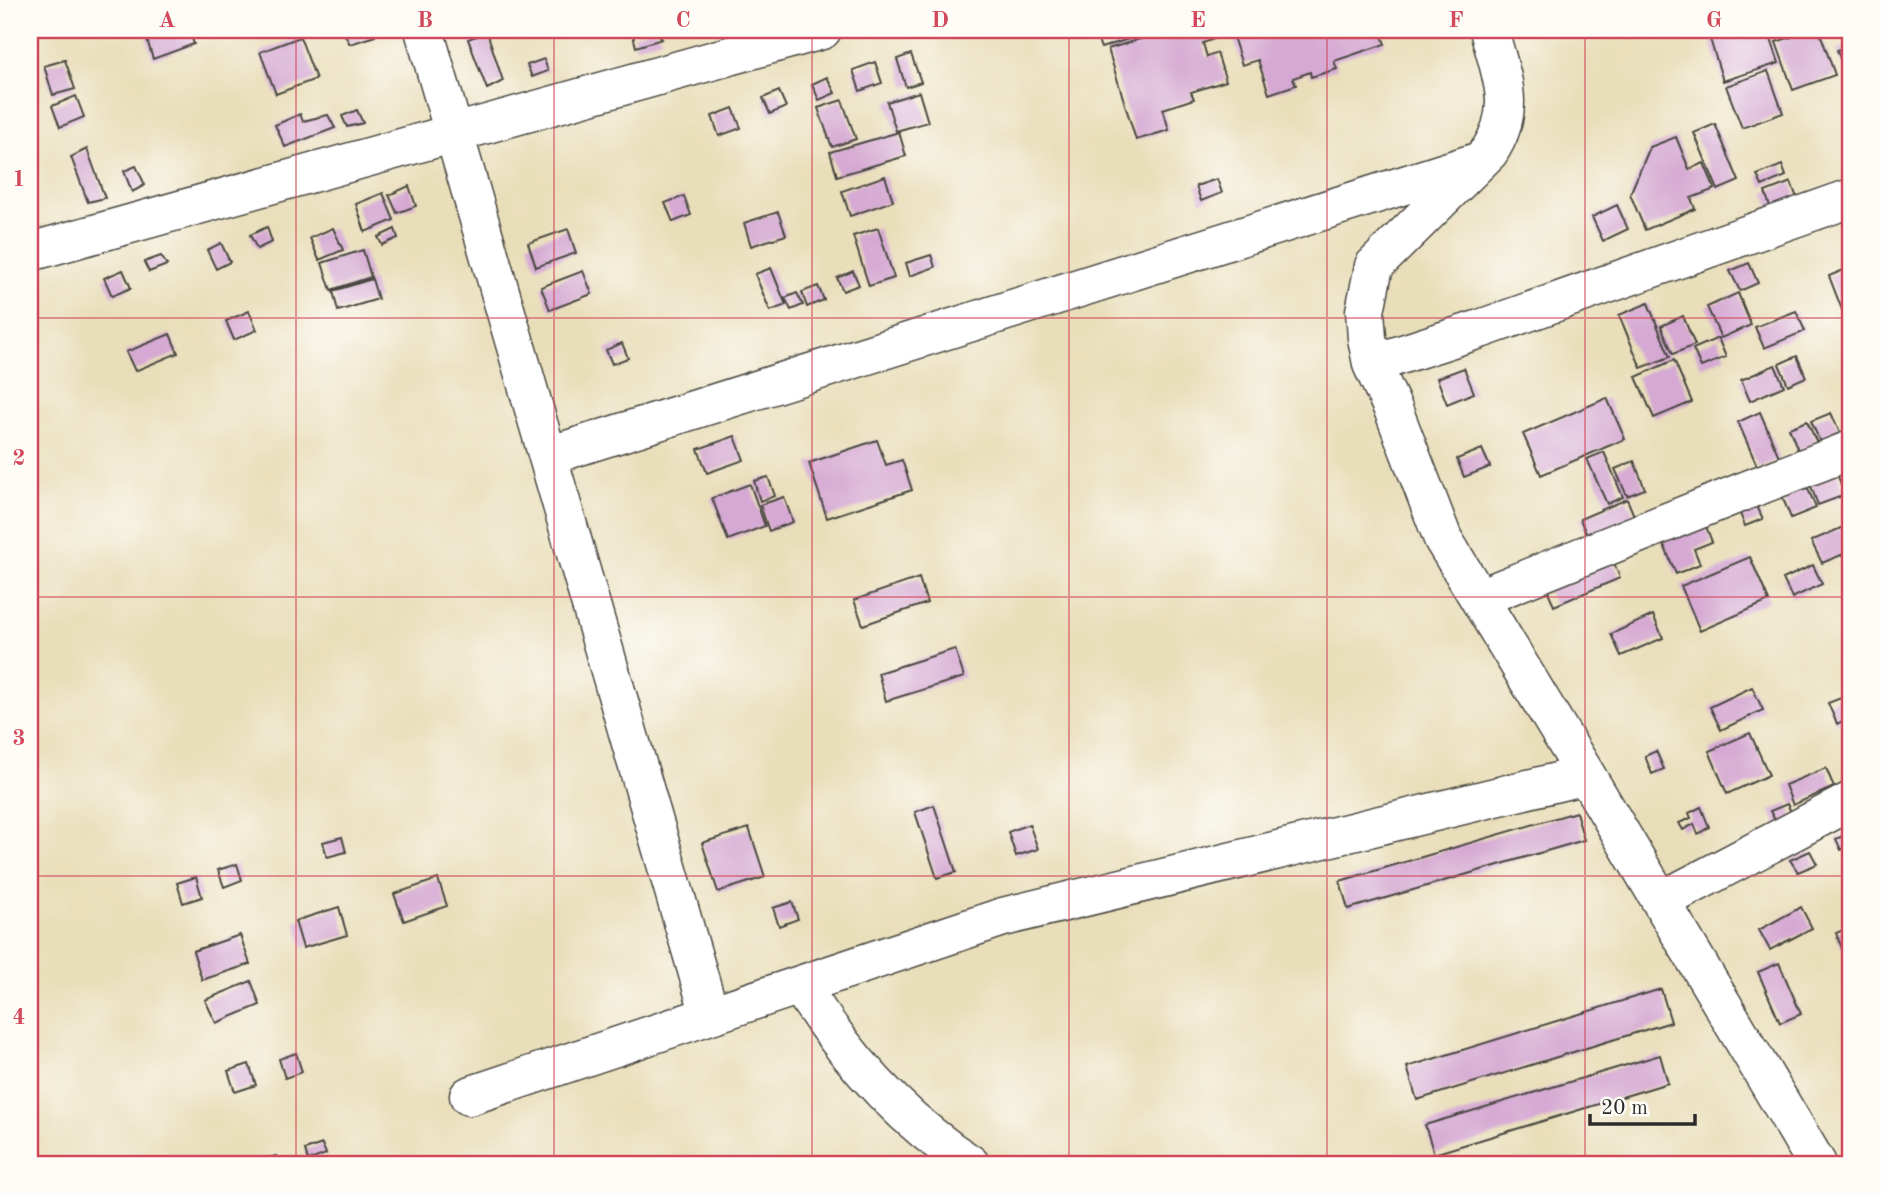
<svg xmlns="http://www.w3.org/2000/svg" width="1881" height="1194" viewBox="0 0 1881 1194" font-family="'Old Standard TT',serif">
	<style>
		.building { fill: #d5a9d3 }
		.lines { fill: none; stroke-linecap: round; stroke-linejoin: round }
		.minor-casing { stroke: #484640; stroke-width: 41 }
		.minor { stroke: #fff; stroke-width: 38 }
		.grid { fill: none; stroke: #d1495b; stroke-width: 2; stroke-opacity: 0.55 }
		.neatline { fill: none; stroke: #d1495b; stroke-width: 2.5 }
		.grid-label { font-size: 23px; text-anchor: middle; font-weight: bold; fill: #d1495b }
	</style>
	<rect width="100%" height="100%" fill="#fdfcf7"/>
	<filter id="ink" filterUnits="userSpaceOnUse"><feTurbulence type="fractalNoise" baseFrequency=".0143" numOctaves="2"/><feDisplacementMap in="SourceGraphic" scale="14" xChannelSelector="R" yChannelSelector="G"/><feConvolveMatrix kernelMatrix="1 2 1 2 8 2 1 2 1" color-interpolation-filters="sRGB"/></filter>
	<filter id="wash" filterUnits="userSpaceOnUse"><feTurbulence type="fractalNoise" baseFrequency=".00686" numOctaves="4" result="noise"/><feDisplacementMap in="SourceGraphic" scale="28" xChannelSelector="R" yChannelSelector="G"/><feGaussianBlur stdDeviation="1.57" result="paint"/><feColorMatrix in="noise" values="0 0 0 0 0 0 0 0 0 0 0 0 0 0 0 0 0 1.4 0 .05"/><feComposite in="paint" operator="in"/></filter>
	<g filter="url(#wash)">
		<rect width="100%" height="100%" fill="#e9deba"/>
		<g id="blocks">
			<!-- building -->
			<path class="building" d="M144 30H174L176 34 189 30 194 44 153 59Z
				M342 30H373L375 36 350 44Z
				M648 30H655L662 39 636 47 633 35Z
				M1094 30H1156L1101 48Z
				M1169 30H1211L1214 39 1203 43 1207 57 1217 53 1226 81 1191 92 1194 99 1163 109 1169 130 1136 140 1108 49Z
				M1231 30H1380L1385 44 1334 61 1337 69 1311 77 1310 72 1293 78 1296 85 1269 94 1258 60 1242 65Z
				M1738 30H1768L1779 63 1723 81 1710 39Z
				M1812 30H1819L1835 75 1793 90 1776 42Z
				M487 32 503 81 487 89 468 39Z
				M300 37 316 79 276 94 260 52Z
				M1851 45V72L1846 74 1837 50Z
				M911 54 921 82 906 87 897 59Z
				M544 59 548 71 532 77 527 65Z
				M65 60 75 89 53 95 44 66Z
				M875 62 882 83 860 91 853 70Z
				M1768 71 1783 113 1742 128 1726 86Z
				M827 77 835 93 819 100 812 84Z
				M779 91 786 107 770 114 763 98Z
				M919 92 928 122 896 131 887 102Z
				M76 96 84 117 60 127 52 106Z
				M842 100 856 139 832 147 818 108Z
				M733 108 741 128 719 136 712 116Z
				M357 110 363 123 347 127 342 116Z
				M300 114 303 121 328 115 335 128 285 147 275 125Z
				M1715 124 1739 181 1718 190 1694 133Z
				M899 132 906 156 837 176 830 152Z
				M1676 137 1689 169 1704 163 1715 189 1691 198 1695 209 1645 230 1630 194 1650 147Z
				M87 149 105 198 88 202 71 157Z
				M1782 165 1786 176 1762 186 1757 175Z
				M136 166 145 185 132 192 124 171Z
				M885 176 893 201 850 216 842 191Z
				M1217 179 1222 193 1201 201 1196 186Z
				M1791 182 1798 201 1772 212 1765 192Z
				M409 186 416 206 397 213 389 195Z
				M383 193 394 220 365 232 356 204Z
				M684 196 691 215 673 222 665 203Z
				M1617 205 1628 229 1603 241 1592 217Z
				M778 212 786 235 751 246 744 223Z
				M267 227 272 242 257 249 250 235Z
				M333 228 343 250 319 260 310 238Z
				M878 228 894 278 869 286 853 236Z
				M395 229 398 238 382 245 378 237Z
				M568 229 576 253 536 267 528 243Z
				M221 243 230 262 216 269 207 250Z
				M363 250 371 277 331 290 322 263Z
				M931 255 935 267 910 276 906 263Z
				M161 256 167 265 149 272 144 262Z
				M1749 263 1758 283 1740 291 1730 271Z
				M1851 267V318L1846 320 1829 276Z
				M771 268 786 305 770 311 755 274Z
				M123 270 131 288 112 296 104 278Z
				M583 271 592 294 550 310 541 287Z
				M853 271 859 285 843 291 837 278Z
				M372 279 378 299 338 311 333 291Z
				M818 286 824 300 807 307 802 292Z
				M797 293 803 305 791 310 785 298Z
				M1738 293 1751 325 1721 338 1707 307Z
				M1648 303 1670 357 1641 368 1619 315Z
				M249 311 257 330 234 340 226 321Z
				M1796 311 1805 331 1764 348 1755 327Z
				M1683 316 1695 345 1673 354 1661 326Z
				M170 334 178 353 135 371 126 352Z
				M1718 338 1726 357 1701 367 1693 349Z
				M622 343 628 358 612 364 606 350Z
				M1797 356 1806 377 1788 385 1779 364Z
				M1674 360 1692 402 1654 418 1636 377Z
				M1775 365 1784 386 1750 401 1741 380Z
				M1464 368 1474 393 1447 404 1437 378Z
				M1607 398 1625 439 1541 475 1523 434Z
				M1760 412 1780 459 1758 468 1738 422Z
				M1831 413 1840 433 1820 442 1811 421Z
				M1807 421 1817 443 1798 450 1789 428Z
				M735 436 744 460 707 473 698 449Z
				M877 440 886 465 902 460 912 490 827 518 809 463Z
				M1482 449 1490 467 1464 477 1457 459Z
				M1604 452 1623 497 1607 504 1587 459Z
				M1634 461 1645 489 1627 496 1615 469Z
				M1836 471 1845 495 1818 505 1809 481Z
				M768 477 775 496 760 501 754 481Z
				M750 484 765 526 728 540 712 498Z
				M1806 484 1816 508 1791 518 1781 494Z
				M784 497 793 522 769 531 760 505Z
				M1627 499 1635 518 1588 538 1580 519Z
				M1756 504 1763 519 1745 526 1739 511Z
				M1704 521 1712 542 1694 549 1700 564 1676 574 1661 538Z
				M1850 524 1851 551 1822 563 1811 541Z
				M1750 557 1769 601 1700 631 1681 586Z
				M1612 558 1620 578 1554 606 1546 586Z
				M1813 565 1822 584 1792 598 1783 579Z
				M919 578 927 603 863 625 854 600Z
				M1653 615 1663 638 1621 656 1611 634Z
				M955 649 964 677 886 701 878 673Z
				M1752 687 1763 710 1721 730 1710 707Z
				M1846 696 1851 707V717L1837 724 1828 703Z
				M1750 733 1769 775 1727 794 1709 751Z
				M1656 751 1664 769 1652 774 1645 756Z
				M1826 768 1834 787 1793 805 1785 785Z
				M1787 804 1795 820 1778 826 1770 811Z
				M934 805 956 872 937 878 915 812Z
				M1701 807 1709 827 1698 834 1694 824 1683 830 1679 823 1691 818 1689 813Z
				M1576 812 1584 840 1348 909 1340 881Z
				M1029 824 1038 849 1016 856 1008 832Z
				M749 828 765 877 718 892 702 843Z
				M1850 833 1851 845 1841 850 1836 839Z
				M342 837 346 852 327 857 323 842Z
				M1810 851 1817 864 1798 872 1790 860Z
				M237 864 242 880 224 887 218 870Z
				M196 877 202 897 183 903 177 883Z
				M438 879 447 906 404 921 394 894Z
				M792 902 798 919 779 926 773 908Z
				M339 907 347 935 303 948 295 921Z
				M1801 907 1812 928 1770 950 1759 930Z
				M1851 927V948L1843 951 1836 933Z
				M240 935 250 964 202 980 193 951Z
				M1779 963 1801 1014 1780 1023 1758 972Z
				M251 981 260 1005 216 1023 205 1000Z
				M1661 989 1671 1022 1417 1100 1407 1067Z
				M296 1053 302 1072 285 1078 279 1059Z
				M1660 1055 1668 1083 1434 1154 1425 1125Z
				M249 1064 256 1085 235 1092 228 1071Z
				M322 1144 326 1154 308 1161 305 1150Z
				M276 1156 279 1164H250Z"/>
		</g>
	</g>
	<g filter="url(#ink)">
		<use href="#blocks" fill-opacity="0" stroke="#484640" stroke-width="2"/>
		<g class="lines">
			<defs>
				<path id="minor" d="M424 30 710 1015
					M1489 30C1501 76 1518 108 1489 152L1374 266 1365 311 1367 338 1372 364 1393 409 1443 539 1586 775 1817 1164
					M30 252 822 30
					M1372 364 1480 329 1851 198
					M548 456 1474 163
					M1479 598 1742 492 1851 450
					M1661 901 1851 801
					M800 985C845 1056 899 1118 970 1164
					M469 1096 1003 917 1586 775"/>
			</defs>
			<!-- minor casing -->
			<use href="#minor" class="minor-casing"/>
			<!-- minor -->
			<use href="#minor" class="minor"/>
		</g>
	</g>
	<!-- grid -->
	<path class="grid" d="M296 30V1164M554 30V1164M812 30V1164M1069 30V1164M1327 30V1164M1585 30V1164M30 318H1851M30 597H1851M30 876H1851"/>
	<!-- margin -->
	<rect width="1881" height="1194" fill="none" stroke="#fdfcf7" stroke-width="77"/>
	<!-- scale -->
	<path d="M1590 1114v10h105v-10" fill="none" stroke="#2b2b2b" stroke-width="3.5"/>
	<text x="1601" y="1114" font-size="21" fill="#2b2b2b" stroke="#fdfcf7" stroke-width="5" paint-order="stroke">20 m</text>
	<rect x="38" y="38" width="1804" height="1118" class="neatline"/>
	<g class="grid-label">
		<text x="167" y="27">A</text>
		<text x="425" y="27">B</text>
		<text x="683" y="27">C</text>
		<text x="940" y="27">D</text>
		<text x="1198" y="27">E</text>
		<text x="1456" y="27">F</text>
		<text x="1714" y="27">G</text>
		<text x="19" y="186">1</text>
		<text x="19" y="465">2</text>
		<text x="19" y="745">3</text>
		<text x="19" y="1024">4</text>
	</g>
</svg>
